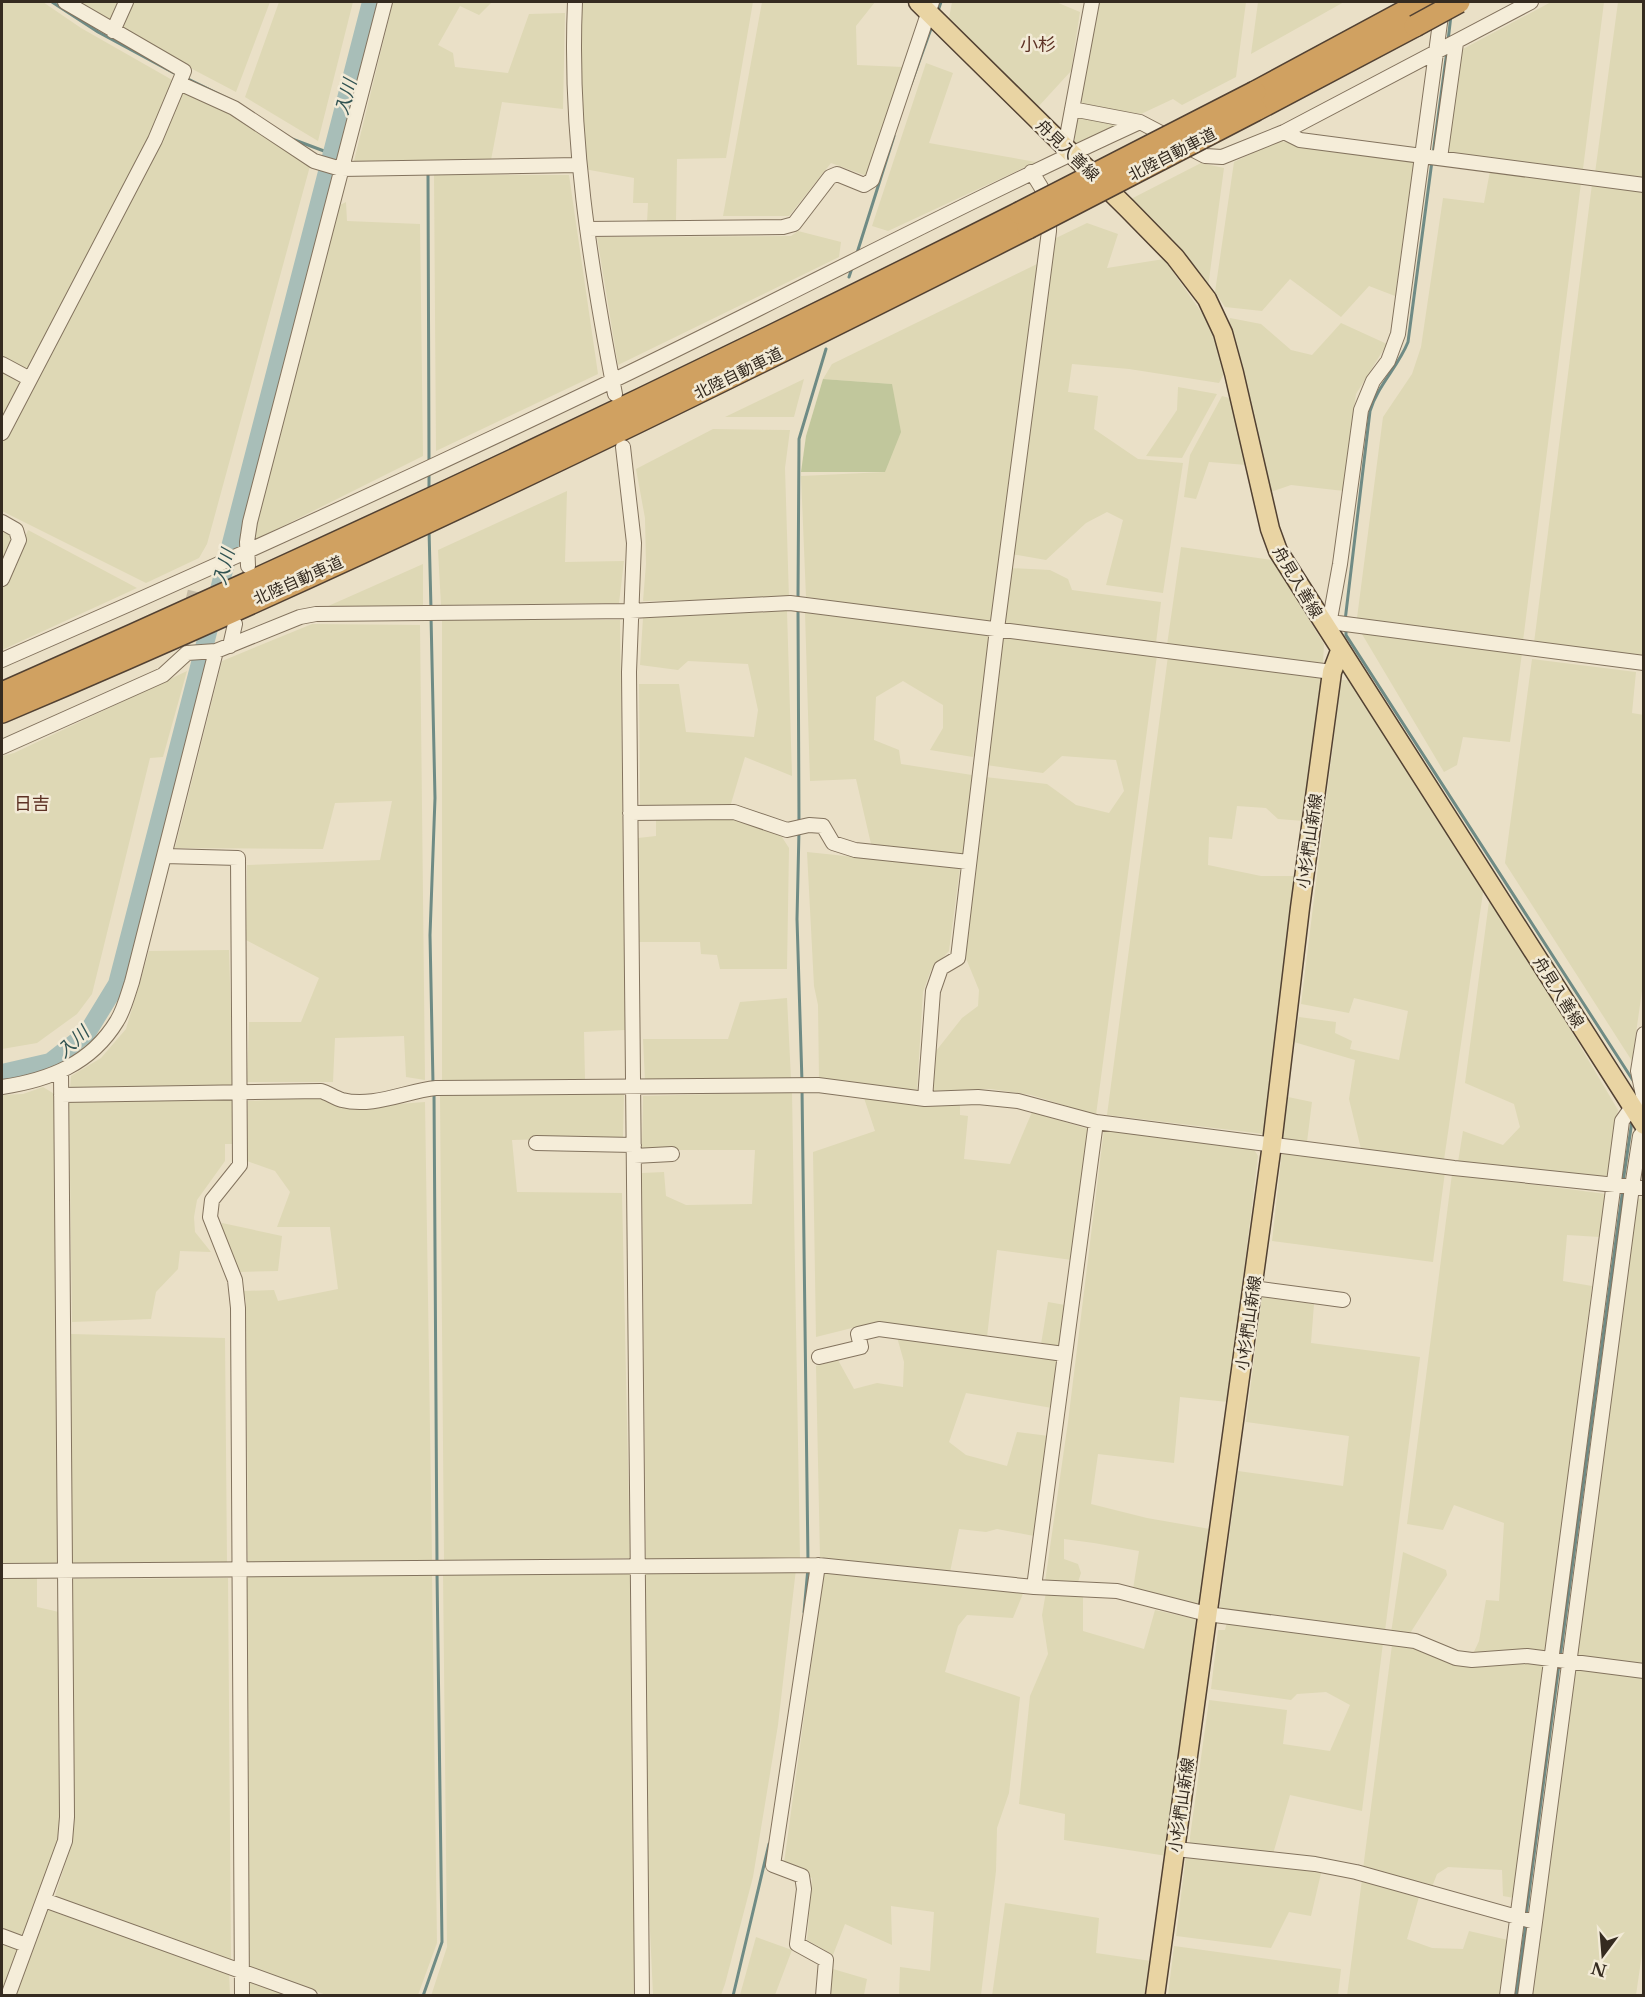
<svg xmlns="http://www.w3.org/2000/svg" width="1645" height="1997" viewBox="0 0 1645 1997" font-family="'Libre Baskerville','Noto Sans JP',serif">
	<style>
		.farmland { fill: #ded8b5 }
		.green { fill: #c1c79c }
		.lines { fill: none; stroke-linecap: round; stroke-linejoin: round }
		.stream { stroke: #6f8b85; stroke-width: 3 }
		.river { stroke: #a8beb8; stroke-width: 18 }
		.minor-tunnel { stroke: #c6bca6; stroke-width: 14; stroke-dasharray: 14 7; stroke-linecap: butt }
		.minor-casing { stroke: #83735e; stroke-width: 16 }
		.major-casing { stroke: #524132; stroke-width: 21 }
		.highway-casing { stroke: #524132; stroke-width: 24 }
		.minor { stroke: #f5edd9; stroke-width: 14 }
		.major { stroke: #e9d4a3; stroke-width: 18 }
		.highway { stroke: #d0a161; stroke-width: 21 }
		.highway-bridge-casing { stroke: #524132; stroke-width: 24; stroke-linecap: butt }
		.highway-bridge { stroke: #d0a161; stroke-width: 21 }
		.labels { text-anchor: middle; stroke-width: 5; stroke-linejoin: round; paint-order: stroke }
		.street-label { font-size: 16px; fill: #352b20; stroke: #f2ead6 }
		.neighbourhood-label { font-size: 18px; fill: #5d3124; stroke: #f2ead6 }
		.water-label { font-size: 18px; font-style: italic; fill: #315352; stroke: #f2ead6 }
	</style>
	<rect width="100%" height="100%" fill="#eae0c7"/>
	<!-- farmland -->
	<path class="farmland" d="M2 2H43L81 28 174 81 153 131 2 422Z
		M77 2H121L111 23Z
		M132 2H270L236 92 120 31Z
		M279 2H353L318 141 245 97Z
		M393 2H492L479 15 460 6 438 45 453 53 455 67 508 73 529 14 565 13 563 109 502 102 491 160 354 161Z
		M582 2H753L726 158 677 159 676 221 647 223 648 203H633L634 178 584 169 580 57Z
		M762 2H875L856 26 857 65 903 67 867 176 831 163 789 216H723Z
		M952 2H1056L1080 12 1071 71 1038 107 949 18Z
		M1098 2H1246L1236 77 1182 105 1173 99 1141 114 1079 104Z
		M1258 2H1344L1251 54Z
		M1551 2H1604L1583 169 1447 152 1461 50Z
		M1618 2H1643V178L1595 173Z
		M926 63 953 73 929 143 1036 162 888 231 872 226Z
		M182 89 230 111 310 166 207 544 199 558 146 583 2 511V440L123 213Z
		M1077 116 1121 123 1074 144Z
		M1278 141 1414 162 1395 296 1369 286 1341 317 1290 279 1262 311 1225 307 1215 292 1234 162Z
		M1201 163 1224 168 1208 287 1194 266 1129 200Z
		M1490 171 1581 183 1523 641 1357 618 1383 417 1412 374 1421 347 1443 198 1484 203Z
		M434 175H569L598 374 436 451Z
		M1592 184 1643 191V658L1534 643Z
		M346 202 347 221 420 224 423 456 255 540 256 521 338 206Z
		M1087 223 1118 234 1107 268 1164 259 1206 319 1216 343 1224 374 1219 383 1129 369 1072 364 1068 392 1098 396 1094 429 1138 459 1183 463 1163 593 1106 585 1123 520 1107 512 1086 523 1046 560 1011 554 1054 239Z
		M798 231 841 242 839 257 618 365 597 237 791 236Z
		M1037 264 993 623 806 597 801 476 885 472 892 384 823 379 832 364Z
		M1230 318 1261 324 1291 350 1312 355 1341 323 1387 344 1356 394 1344 491 1291 485 1268 493 1229 325Z
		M804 379 794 417H725Z
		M1178 387 1217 394 1182 458 1146 456 1177 410Z
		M1222 396 1233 399 1247 465 1209 462 1196 499 1184 497 1190 455Z
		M713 429 790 430 785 468 789 599 643 601 646 564 645 518 636 469Z
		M567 491 565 562 624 561 619 603 441 605 438 550Z
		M2 524 20 533 2 571Z
		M28 530 137 588 2 650V589Z
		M1181 547 1272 560 1324 644 1323 663 1167 645Z
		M423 564V608L326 607Z
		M1010 568 1050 570 1068 579 1072 590 1161 602 1156 643 1003 626Z
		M787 611 792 776 745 757 730 807H640L639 684H679L686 732 754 737 758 710 748 664 688 661 678 670 640 665 643 618Z
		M805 612 990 634 973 757 930 750 943 728V705L903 681 876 697 874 740 899 750 901 764 972 775 964 855 871 844 856 779 810 781Z
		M442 620H620L625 1030 584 1032 585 1079 442 1081Z
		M312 624 420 625 425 1080 406 1077 404 1036 335 1038 333 1082H247L249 1022H301L319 978 246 940 247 865 380 860 392 801 335 803 323 849 175 848 222 661Z
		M1359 629 1522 653 1510 742 1463 737 1457 765 1444 772Z
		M1003 636 1157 655 1096 1115 1031 1095 991 1089 933 1091 936 1051 962 1018 978 1006 979 990 965 956 985 777 1047 784 1076 805 1109 813 1124 791 1116 760 1062 756 1043 773 986 765Z
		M1168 656 1322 676 1304 821 1278 819 1266 808 1237 806 1232 839 1209 837 1208 865 1261 876H1295L1264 1134 1107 1115Z
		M1532 659 1636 672 1632 713 1644 715V977L1632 1061 1505 863Z
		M187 671 163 757 150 758 92 994 77 1014 37 1043 2 1049V756L14 753Z
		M1341 680H1350L1484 886 1444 1160 1361 1149 1349 1099 1355 1060 1294 1042 1299 1017 1336 1022 1335 1033 1352 1041 1350 1049 1399 1060 1408 1011 1354 998 1349 1013 1301 1004Z
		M656 819 737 820 780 834 789 848 787 969H720L717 955 701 954 700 942H638V838L656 836Z
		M807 852 960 868 949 951 931 970 923 992 917 1091 819 1079 818 1005 814 986Z
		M1490 894 1618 1110 1608 1181 1458 1162 1463 1131 1503 1145 1520 1127 1514 1104 1465 1083Z
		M229 950 233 1087 70 1089 71 1076 101 1058 126 1029 149 951Z
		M787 998 791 1079 645 1081 643 1039H728L740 1002Z
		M43 1087 56 1095 59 1565 2 1566V1095L23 1094Z
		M792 1092 800 1560H646L642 1173 664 1172 666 1196 686 1205 752 1204 755 1150H642L643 1096Z
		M624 1093 623 1137 512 1140 517 1192 622 1193 630 1558 444 1560 440 1095Z
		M319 1097 343 1108 425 1102 432 1560 248 1562 246 1301 243 1291 274 1290 278 1301 338 1289 330 1227H277L290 1192 275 1171 247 1161 248 1101Z
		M1288 1097 1312 1102 1307 1142 1283 1138Z
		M864 1098 960 1103V1115L968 1116 964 1159 1010 1164 1032 1112 1088 1129 1072 1260 997 1250 987 1337 876 1322 816 1337 813 1152 875 1131Z
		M234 1100V1144H225V1161L197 1200 194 1217 195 1232 211 1252 180 1251 178 1269 156 1292 151 1319 72 1322 69 1102Z
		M1104 1129 1253 1148 1258 1156 1228 1402 1180 1397 1174 1463 1098 1454 1091 1504 1147 1518 1210 1529 1201 1607 1133 1589 1139 1551 1094 1543 1064 1539V1559L1078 1564 1081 1573 1078 1582H1045L1068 1422Z
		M1282 1151 1445 1172 1433 1262 1272 1241Z
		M1452 1174 1606 1194 1600 1237 1567 1235 1563 1281 1592 1286 1546 1652 1472 1656 1479 1641 1486 1600 1499 1601 1504 1523 1454 1505 1443 1530 1407 1524Z
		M1634 1198 1643 1199V1666L1576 1657Z
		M222 1223 282 1236 278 1271 239 1272 220 1231Z
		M1262 1297 1314 1304 1311 1343 1420 1357 1385 1631 1219 1611 1238 1471 1343 1486 1349 1436 1246 1422Z
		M1048 1302 1065 1305 1060 1347 1041 1344Z
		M71 1334 225 1338 227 1563 72 1564Z
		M897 1337 1058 1360 1052 1408 966 1393 949 1442 966 1455 1007 1466 1017 1432 1049 1436 1034 1536 997 1529 986 1532 959 1529 950 1572 820 1558 816 1366 838 1360 854 1389 877 1383 903 1387 904 1362Z
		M1403 1552 1446 1570 1447 1575 1409 1635 1391 1633Z
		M796 1569 778 1725 753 1877 725 1984 721 1995H653L644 1800V1571Z
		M630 1570 635 1995 431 1996 447 1947 443 1571Z
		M824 1571 1024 1591 1013 1618 967 1615 958 1626 945 1672 1020 1697 1009 1793 997 1828 996 1871 981 1995H899L900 1967 930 1971 934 1912 891 1906 892 1945 845 1924 833 1955 807 1940 812 1878 784 1863Z
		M432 1572 437 1943 418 1995H326L249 1966 246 1573Z
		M2 1577H37V1607L59 1612 62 1767 59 1838 23 1938 2 1930Z
		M228 1578 231 1961 55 1896 73 1839 72 1579Z
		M1046 1592 1083 1595V1631L1144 1649 1155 1610 1196 1619 1167 1856 1064 1840 1065 1814 1019 1804 1030 1696 1048 1654 1042 1615Z
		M1227 1622 1383 1643 1362 1811 1290 1795 1273 1854 1190 1847V1837L1209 1700 1287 1710 1283 1744 1330 1751 1350 1705 1326 1692 1297 1694 1291 1700 1211 1689 1218 1630H1225Z
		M1392 1645 1415 1648 1470 1667 1518 1663 1543 1665 1514 1898 1503 1896 1502 1870 1448 1867 1437 1874 1432 1887 1363 1869Z
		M1574 1668 1643 1677 1644 1940 1636 1995 1529 1996Z
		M1186 1855 1322 1869 1311 1916 1289 1912 1271 1948 1176 1936Z
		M1362 1879 1419 1897 1407 1939 1432 1948 1463 1949 1469 1931 1508 1940 1501 1995 1347 1996Z
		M1005 1903 1099 1918 1096 1953 1151 1961 1146 1995 992 1996Z
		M45 1909 229 1972 230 1995 15 1996Z
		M756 1937 792 1950 775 1995H740Z
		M2 1941 14 1945 19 1951 2 1996Z
		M1174 1946 1341 1969 1338 1995H1168Z
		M833 1969 867 1979 864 1995H830Z
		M250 1982 287 1995H249Z"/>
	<!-- green -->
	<path class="green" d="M823 379 892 384 901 432 885 472H801L806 436Z"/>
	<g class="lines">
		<!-- stream -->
		<path class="stream" d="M52 2 98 32 174 73
			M938 11 941 2
			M1448 41 1451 15
			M186 78 239 104
			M911 84 932 26
			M292 139 332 154
			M1433 154 1447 51
			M331 159 341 161
			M428 172 429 462
			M857 253 894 136
			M849 277 852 268
			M429 472V489
			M429 529 431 609
			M798 599 799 439 826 349
			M798 608 799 824
			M431 616 435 798 430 935 433 1083
			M1345 621 1370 411C1378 385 1398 367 1408 342L1432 161
			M1346 627V635L1634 1082
			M799 830 797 919 802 1082
			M802 1088 808 1562
			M434 1092 437 1563
			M1623 1182 1632 1121
			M804 1612 808 1568
			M1560 1658 1623 1188
			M1526 1916 1559 1664
			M423 1996 442 1942 437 1572
			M733 1996 769 1844
			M1516 1996 1526 1923
			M1643 1996 1644 1990"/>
		<!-- river -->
		<path class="river" d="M2 1073 50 1062 87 1033 117 984 371 2"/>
		<!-- minor-tunnel -->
		<path class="minor-tunnel" d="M182 646 195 590"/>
		<defs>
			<path id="minor" d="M575 2C569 134 590 265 615 394
				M113 31 126 2
				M179 83 234 108 314 161 341 169 578 165
				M1072 109 1140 122 1205 156 1222 157 1284 132 1531 2
				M1284 132 1300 140 1644 185
				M1065 147 1092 2
				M1440 158 1456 43
				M587 229 783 227 794 224 830 177 837 174 864 185 872 180 932 2
				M2 364 30 379
				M2 433 155 140 184 71 65 2
				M623 447 634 543 629 672 642 1996
				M2 522 16 530 19 540 2 579
				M248 566 247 542 250 522 385 2
				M1330 622 1644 663
				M1328 630 1340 564 1361 410 1373 381 1388 361 1398 334 1442 8
				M230 646 235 624
				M2 660C207 571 410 478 612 381 788 296 961 204 1140 122
				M2 747 163 675 187 653 216 651
				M630 813 734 812 787 830 809 825 823 826 833 843 855 850 969 862
				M165 856 238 858 240 1165 212 1200 210 1217 235 1280 238 1308 242 1996
				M1644 1034 1638 1071 1644 1100
				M2 1087C49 1080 91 1064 117 1021 124 1010 128 994 132 982L216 651 300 617 316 614 630 611 790 603 1332 672
				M61 1095 321 1091C328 1093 335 1098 342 1100 373 1108 406 1091 436 1088L818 1085 925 1099 978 1097 1018 1101 1096 1122 1454 1168 1644 1188
				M925 1099 933 991 941 968 958 958 997 629 1049 231C1050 205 1047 193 1031 172
				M536 1143 634 1145
				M634 1156 672 1154
				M1253 1288 1343 1300
				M819 1357 861 1347 858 1334 879 1329 1064 1354
				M818 1565 773 1865 802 1876 804 1889 797 1944 826 1960 823 1996
				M2 1571 818 1565 1034 1587 1117 1591 1207 1614 1415 1641 1456 1658 1472 1660 1527 1656 1644 1671
				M1034 1587 1096 1122
				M1176 1849 1315 1864 1356 1872 1535 1922 1632 1187 1640 1136 1644 1131
				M44 1900 310 1996
				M2 1936 26 1945
				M8 1996 65 1841 67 1817 61 1072
				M1507 1996 1622 1121 1632 1107H1644
				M1525 1996 1535 1922"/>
			<path id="major" d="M918 2 1127 208 1175 257 1207 299 1223 333 1234 373 1270 529 1278 551 1644 1125
				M1155 1996 1272 1144 1300 908 1332 672 1340 651"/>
			<path id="highway" d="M1255 92 1422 2
				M1256 110 1415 26
				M2 693C345 542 684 382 1019 213
				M2 712C350 565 691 399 1028 228"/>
		</defs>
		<!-- minor casing -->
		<use href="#minor" class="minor-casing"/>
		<!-- major casing -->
		<use href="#major" class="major-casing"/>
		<!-- highway casing -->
		<use href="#highway" class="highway-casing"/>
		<!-- minor -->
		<use href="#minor" class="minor"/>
		<!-- major -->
		<use href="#major" class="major"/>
		<!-- highway -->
		<use href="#highway" class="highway"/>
		<defs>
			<path id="highway-bridge" d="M1415 26 1459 2
				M1019 213 1255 92
				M1028 228 1256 110"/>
		</defs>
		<!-- highway-bridge casing -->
		<use href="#highway-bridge" class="highway-bridge-casing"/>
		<!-- highway-bridge -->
		<use href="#highway-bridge" class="highway-bridge"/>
	</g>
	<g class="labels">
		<!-- street labels -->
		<g class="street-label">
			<text transform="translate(1068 150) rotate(44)" y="6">舟見入善線</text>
			<text transform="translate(1172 154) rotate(-27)" y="6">北陸自動車道</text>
			<text transform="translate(738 373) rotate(-26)" y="6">北陸自動車道</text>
			<text transform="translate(298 580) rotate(-24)" y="6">北陸自動車道</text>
			<text transform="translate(1298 582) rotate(59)" y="6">舟見入善線</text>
			<text transform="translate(1309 841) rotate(-82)" y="6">小杉椚山新線</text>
			<text transform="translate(1559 992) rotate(58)" y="6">舟見入善線</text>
			<text transform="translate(1248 1323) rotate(-82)" y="6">小杉椚山新線</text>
			<text transform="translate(1181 1805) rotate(-82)" y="6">小杉椚山新線</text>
		</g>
		<!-- neighbourhood labels -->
		<g class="neighbourhood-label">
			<text x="1038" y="51">小杉</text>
			<text x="32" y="810">日吉</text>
		</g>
		<!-- water labels -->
		<g class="water-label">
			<text transform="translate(346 97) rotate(-75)" y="6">入川</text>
			<text transform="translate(224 567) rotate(-75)" y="6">入川</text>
			<text transform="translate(73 1042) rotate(-43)" y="6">入川</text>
		</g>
	</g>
	<!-- border -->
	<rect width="1645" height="1997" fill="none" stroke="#352b20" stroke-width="6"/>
	<!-- north arrow -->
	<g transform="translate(1603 1955) rotate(196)" stroke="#f2ead6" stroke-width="4.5" paint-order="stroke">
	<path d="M0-4.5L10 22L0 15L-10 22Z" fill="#352b20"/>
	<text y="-9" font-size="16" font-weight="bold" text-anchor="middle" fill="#352b20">N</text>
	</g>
</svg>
